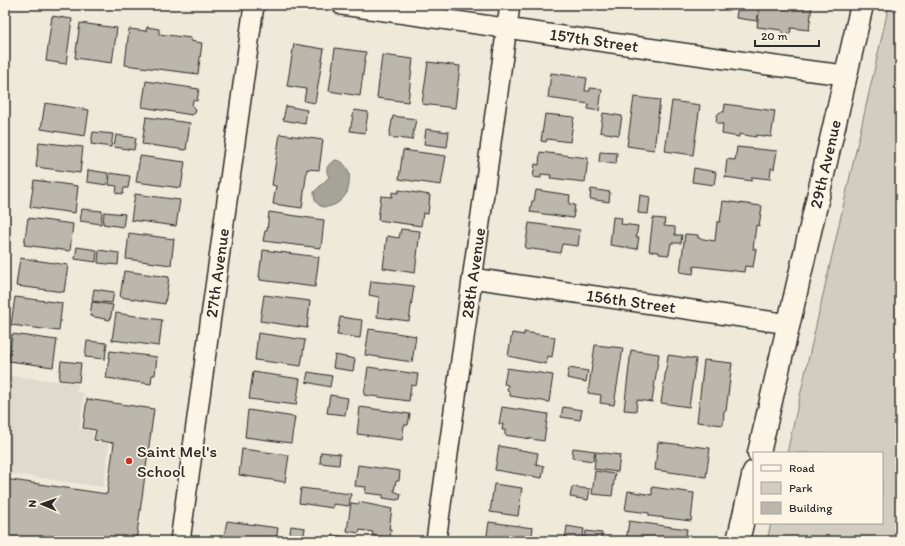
<svg xmlns="http://www.w3.org/2000/svg" width="905" height="546" viewBox="0 0 905 546" font-family="Itim,sans-serif">
	<style>
		.built { fill: #e0dacc }
		.green { fill: #d2cdc0; stroke: #7e7c76 }
		.water { fill: #a6a399; stroke: #75736d }
		.building { fill: #bcb7ac; stroke: #2b2b2b }
		.lines { fill: none; stroke-linecap: round; stroke-linejoin: round }
		.minor-casing { stroke: #2b2b2b; stroke-width: 22 }
		.tertiary-casing { stroke: #2b2b2b; stroke-width: 25 }
		.minor { stroke: #fcf5e5; stroke-width: 19 }
		.tertiary { stroke: #fcf5e5; stroke-width: 22 }
		.poi-dot { fill: #c8321e; stroke: #fcf5e5; stroke-width: 1.5 }
		.labels { text-anchor: middle; stroke-width: 3.5; stroke-linejoin: round; paint-order: stroke }
		.street-label { font-size: 17px; fill: #2b2b2b; stroke: #fcf5e5 }
		.poi-label { font-size: 17px; fill: #2b2b2b; stroke: #fcf5e5; text-anchor: start }
	</style>
	<rect width="100%" height="100%" fill="#efe9da"/>
	<filter id="ink" filterUnits="userSpaceOnUse"><feTurbulence type="fractalNoise" baseFrequency=".025" numOctaves="2"/><feDisplacementMap in="SourceGraphic" scale="8" xChannelSelector="R" yChannelSelector="G"/><feConvolveMatrix kernelMatrix="1 2 1 2 8 2 1 2 1" color-interpolation-filters="sRGB"/></filter>
	<g filter="url(#ink)">
		<!-- built -->
		<path class="built" d="M5 375 78 384 76 392 84 393 79 429 93 431 92 442 109 444 103 487 5 473Z"/>
		<!-- green -->
		<path class="green" d="M889 5H900V541H767L771 523H882V453H787Z"/>
		<!-- water -->
		<path class="water" d="M336 160 342 162C345 165 348 169 349 173 350 178 349 190 346 194 339 207 314 216 314 192L329 177C324 169 328 163 336 160Z"/>
		<!-- building -->
		<path class="building" d="M705 5H732L731 10 704 6Z
			M738 5H760L757 21 736 18Z
			M760 5H812L809 30 791 28 790 34 782 33V30L757 27Z
			M52 16 72 19 66 64 46 61Z
			M80 23 117 28 112 63 75 58Z
			M147 27 159 29V34L191 38V41L202 43 198 74 125 65 129 29 146 31Z
			M294 44 324 49 315 103 304 101 306 89 287 86Z
			M335 48 366 52 360 96 329 91Z
			M382 55 413 59 408 102 377 98Z
			M428 62 460 66 455 108 422 104Z
			M551 73 587 78 585 91H590V88L602 89 599 111 588 109 589 104 548 98Z
			M146 81 199 89 197 101 193 100 192 106 196 109 195 113 192 115 142 107Z
			M634 97 660 100 654 150 627 146Z
			M672 101 700 105 693 155 665 151Z
			M45 103 89 110 85 136 41 129Z
			M725 104 775 111 771 137 756 135V137L739 134V137L722 134 723 124H718L716 121 717 115 720 112H724Z
			M286 106 307 110 305 124 283 120Z
			M354 110 368 112 365 133 350 131Z
			M603 113 622 116 619 135 600 132Z
			M545 114 574 117 570 142 547 139 546 142 541 141Z
			M393 116 416 119 412 140 389 137Z
			M146 117 190 123 186 150 142 144Z
			M426 129 449 132 447 147 424 144Z
			M93 132 113 134 111 147 91 144Z
			M280 134 323 140 319 170 307 169 302 208 273 204 276 186 272 185Z
			M116 135 136 138 134 150 114 147Z
			M39 142 83 147 80 173 36 167Z
			M737 147 777 151 774 169 771 168 770 179 752 177V181L725 177 727 159 735 160Z
			M403 150 446 156 441 185 399 179Z
			M540 152 588 158 585 182 550 178 551 175 541 174V178L533 177 535 164 539 165Z
			M600 152 617 153 616 164 599 162Z
			M140 156 185 162 181 188 136 182Z
			M694 168 716 172 714 185 692 182Z
			M88 170 108 173 107 185 87 182Z
			M110 173 130 176 128 188H124L123 194 116 193 117 186 109 185Z
			M34 180 78 186 75 213 30 207Z
			M591 189 610 192 609 202 590 199Z
			M399 190 430 195 428 214 423 213 421 226 378 220 381 196 392 197V192L398 193Z
			M536 190 570 195 569 204 575 205 573 218 530 212 532 201H534Z
			M135 194 180 200 176 226 131 220Z
			M640 195 650 197 648 214 638 213Z
			M723 201 762 206 759 226 756 225 753 249H756L753 267 745 266 744 272 694 266 693 274 680 272 685 234 698 235V238L715 241 717 222H720Z
			M82 209 102 211 101 224 80 221Z
			M104 212 125 214 123 227 103 224Z
			M269 212 324 220 321 248 263 241 265 231H267Z
			M613 217 622 218 621 224 638 226 636 237H639L637 249 610 245Z
			M28 218 73 224 70 251 24 245Z
			M653 218 665 219 664 226 675 227V235H682L681 243H671L669 255 659 254V252L649 251Z
			M529 223 580 230 578 246 562 244 560 253 525 248Z
			M401 229 420 231 415 273 383 268 387 236 399 238Z
			M129 233 174 239 171 265 126 259Z
			M77 247 97 250 96 262 75 259Z
			M99 250 119 253 118 265 98 263Z
			M263 250 319 257 315 287 260 280V277H259L261 261H262Z
			M20 258 68 265 64 292 16 286Z
			M124 271 169 277 165 304 120 297Z
			M371 281 414 286 409 321 377 317 379 297 369 295Z
			M94 289 114 292 112 303 92 301Z
			M264 295 310 301 307 328 260 321Z
			M15 297 62 303 59 331 11 325Z
			M92 302 113 305 110 320 90 316Z
			M116 313 162 320 159 346 112 340Z
			M340 317 362 320 360 338 337 335Z
			M369 329 416 336 412 362 365 355Z
			M524 332 555 337 552 357 548 356 546 364 508 356 512 333 524 335Z
			M258 333 305 340 301 366 255 360Z
			M12 334 57 340 53 367 9 361Z
			M87 341 107 343 105 359 85 357Z
			M595 345 623 348 614 405 600 403 601 395 588 393Z
			M631 350 659 354 652 402 637 400 636 411 624 410Z
			M110 351 157 357 155 375H152L151 384 106 378Z
			M335 355 355 359 353 371 333 368Z
			M668 355 696 359 689 407 661 403Z
			M704 360 732 363 726 411H724L723 425 697 422Z
			M61 361 81 363 79 382 59 380Z
			M368 367 418 374 416 386 411 385 409 401 364 395Z
			M507 368 553 375 549 402 510 396V392L507 391 508 385 504 384Z
			M569 368 588 371 586 382 567 378Z
			M253 372 300 379 296 405 249 399Z
			M308 372 332 376 330 387 306 382Z
			M330 395 348 398 345 415 327 413Z
			M87 399 154 409 136 541H5V479L107 494 114 443 94 440 96 430 83 428Z
			M360 407 410 414 408 425H404L402 440 357 434Z
			M502 407 548 414 544 441 505 435V430H502L503 424H499Z
			M563 407 582 410 580 420 561 417Z
			M248 410 295 417 291 443 245 437Z
			M658 442 710 448 706 477 655 470Z
			M499 446 538 453 536 464 544 466 542 478 495 470Z
			M573 448 595 451 593 461 572 458Z
			M242 449 289 455 285 482 239 475Z
			M321 452 340 454 339 465 320 463Z
			M596 452 620 455 618 472 594 469Z
			M358 465 400 471 399 481H396L394 491 401 494 400 499 396 500 383 498V495L365 493 366 487 355 486Z
			M595 471 615 474 612 496 592 494Z
			M494 484 522 488 518 516 490 512Z
			M572 487 590 489 588 500 570 497Z
			M652 487 694 493 691 521 649 516V513L625 510 628 491 652 495Z
			M301 488 351 494 349 506 333 504V508L299 503Z
			M359 502 392 509 389 529H391L390 538 372 535 373 532 360 530 359 533 347 531 351 503 359 504Z
			M227 521 278 528 276 541H220L221 536H224Z
			M629 521 687 529 685 541H626Z
			M489 522 533 528 531 541H486Z
			M291 526 305 528 303 541 289 539Z
			M567 526 584 529 582 541 565 540Z
			M586 531 602 533 600 541H584Z
			M333 535 345 537 376 541H332Z"/>
		<g class="lines">
			<defs>
				<path id="minor" d="M342 5 804 70 845 75
					M472 278 789 324
					M180 541 254 5
					M436 541 510 5"/>
				<path id="tertiary" d="M759 453 862 5
					M738 541 754 472"/>
			</defs>
			<!-- minor casing -->
			<use href="#minor" class="minor-casing"/>
			<!-- tertiary casing -->
			<use href="#tertiary" class="tertiary-casing"/>
			<!-- minor -->
			<use href="#minor" class="minor"/>
			<!-- tertiary -->
			<use href="#tertiary" class="tertiary"/>
		</g>
	</g>
	<!-- markers -->
	<circle class="poi-dot" cx="129" cy="461" r="4"/>
	<g class="labels">
		<!-- street labels -->
		<g class="street-label">
			<text transform="translate(594 40) rotate(8)" y="6">157th Street</text>
			<text transform="translate(825 164) rotate(-77)" y="6">29th Avenue</text>
			<text transform="translate(217 273) rotate(-82)" y="6">27th Avenue</text>
			<text transform="translate(473 273) rotate(-82)" y="6">28th Avenue</text>
			<text transform="translate(631 301) rotate(8)" y="6">156th Street</text>
		</g>
		<!-- poi labels -->
		<g class="poi-label">
			<text x="137" y="457">Saint Mel's<tspan x="137" dy="20">School</tspan></text>
		</g>
	</g>
	<!-- margin -->
	<rect width="905" height="546" fill="none" stroke="#fcf5e5" stroke-width="20"/>
	<rect x="10" y="10" width="885" height="526" fill="none" stroke="#2b2b2b" stroke-width="1.5" filter="url(#ink)"/>
	<!-- legend -->
	<rect x="753" y="452" width="130" height="72" fill="#fcf5e5" stroke="#a8a49b"/>
	<rect x="761" y="465" width="20" height="6" fill="#fcf5e5" stroke="#a8a49b"/>
	<text x="789" y="472" font-size="12" fill="#2b2b2b">Road</text>
	<rect x="761" y="482" width="20" height="12" fill="#d2cdc0" stroke="#a8a49b"/>
	<text x="789" y="492" font-size="12" fill="#2b2b2b">Park</text>
	<rect x="761" y="502" width="20" height="12" fill="#bcb7ac" stroke="#a8a49b"/>
	<text x="789" y="512" font-size="12" fill="#2b2b2b">Building</text>
	<!-- north arrow -->
	<g transform="translate(42 504) rotate(272)" stroke="#fcf5e5" stroke-width="3" paint-order="stroke">
	<path d="M0-3L7 15L0 10L-7 15Z" fill="#2b2b2b"/>
	<text y="-6" font-size="11" font-weight="bold" text-anchor="middle" fill="#2b2b2b">N</text>
	</g>
	<!-- scale -->
	<path d="M755 40v6h64v-6" fill="none" stroke="#2b2b2b" stroke-width="2"/>
	<text x="761" y="40" font-size="12" fill="#2b2b2b" stroke="#fcf5e5" stroke-width="3" paint-order="stroke">20 m</text>
</svg>
